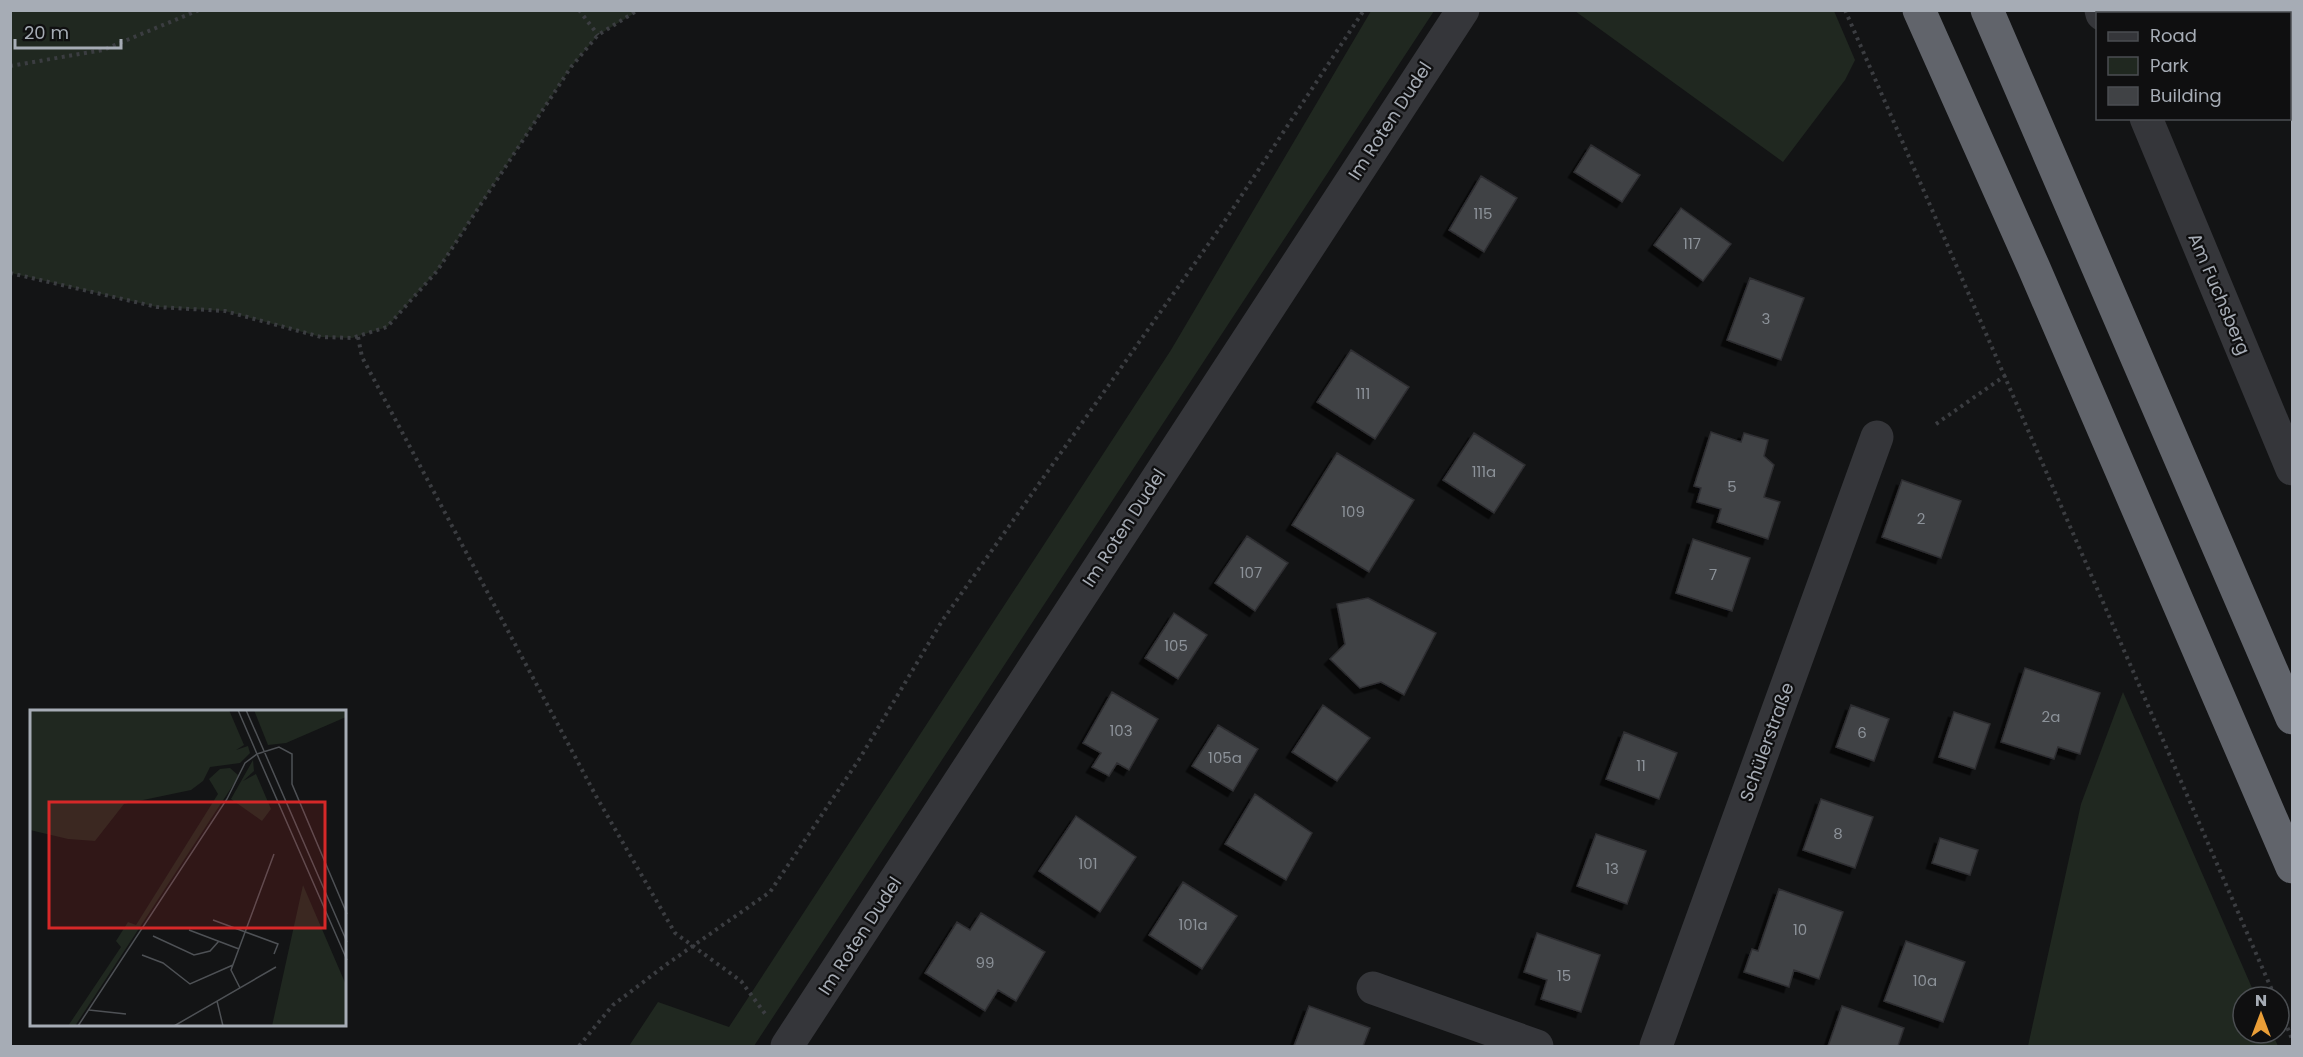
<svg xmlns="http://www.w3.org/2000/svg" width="2303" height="1057" viewBox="0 0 2303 1057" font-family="Poppins,sans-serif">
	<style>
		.green { fill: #202820 }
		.building { fill: #404245; stroke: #2e2e31; stroke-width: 1.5; filter: url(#shadow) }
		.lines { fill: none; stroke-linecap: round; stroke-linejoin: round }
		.path { stroke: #3b3d41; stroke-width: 4; stroke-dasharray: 3 4.5; stroke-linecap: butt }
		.minor { stroke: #35363a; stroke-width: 33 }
		.highway { stroke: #61646b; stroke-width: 33 }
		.labels { text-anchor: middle; stroke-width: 4.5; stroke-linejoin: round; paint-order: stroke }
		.number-label { font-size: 15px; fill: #8c9299 }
		.street-label { font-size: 18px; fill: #a6acb5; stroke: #0f0f10 }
		.inset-road { fill: none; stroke: #4e5155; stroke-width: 1.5 }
		.view { fill: #d62828; fill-opacity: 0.15; stroke: #d62828; stroke-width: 3 }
		.inset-edge { fill: none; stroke: #a6acb5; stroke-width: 3 }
	</style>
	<defs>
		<filter id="shadow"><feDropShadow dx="-5.5" dy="5.5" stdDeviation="0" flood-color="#0009"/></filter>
	</defs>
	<rect width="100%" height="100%" fill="#131415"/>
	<!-- green -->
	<path class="green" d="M11 10H638V11L598 35 571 67 437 271 387 327 352 338 321 337 225 311 157 307 11 273Z
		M1371 11H1434L754 1046H629L658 1002 729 1027 1171 350Z
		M1575 11H1834L1855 60 1845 80 1783 162Z
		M2123 692 2256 997H2243V1033H2272L2278 1046H2028L2081 804Z"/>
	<!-- building -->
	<path class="building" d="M1591 145 1640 175 1622 202 1574 172Z
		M1481 176 1517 198 1484 252 1449 230Z
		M1681 208 1731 244 1703 281 1654 245Z
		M1750 278 1804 298 1781 360 1727 340Z
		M1351 350 1409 387 1375 439 1317 402Z
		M1711 432 1741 442 1744 433 1768 440 1764 456 1774 465 1764 497 1780 502 1768 539 1717 522 1721 509 1697 502 1701 488 1694 486Z
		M1474 433 1525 465 1494 513 1443 480Z
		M1337 453 1414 500 1369 572 1292 525Z
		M1902 480 1961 501 1941 558 1882 537Z
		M1247 536 1288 563 1255 611 1215 583Z
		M1693 539 1750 558 1732 611 1676 593Z
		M1368 598 1436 633 1404 695 1381 682 1360 688 1330 659 1345 644 1337 604Z
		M1174 613 1207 635 1178 679 1145 658Z
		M2025 668 2100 693 2080 754 2058 747 2054 759 2001 742Z
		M1112 692 1158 719 1129 770 1117 763 1109 776 1092 767 1101 753 1083 743Z
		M1323 705 1370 738 1337 781 1292 752Z
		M1851 705 1889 719 1874 761 1836 747Z
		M1954 712 1990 724 1975 769 1939 757Z
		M1218 725 1258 749 1233 791 1192 766Z
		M1624 732 1677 753 1659 799 1606 779Z
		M1255 794 1312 833 1286 880 1225 844Z
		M1821 799 1873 817 1855 868 1803 850Z
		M1076 816 1136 857 1100 912 1039 871Z
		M1596 834 1646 851 1627 904 1577 886Z
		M1940 838 1978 850 1970 875 1932 863Z
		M1183 882 1237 916 1202 969 1149 935Z
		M1779 889 1843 912 1819 979 1794 970 1789 987 1744 972 1752 949 1758 951Z
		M981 913 1045 952 1016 1001 998 990 985 1011 925 973 957 922 970 930Z
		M1537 933 1600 955 1581 1012 1541 999 1547 980 1524 972Z
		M1906 941 1965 962 1943 1022 1884 1001Z
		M1309 1006 1370 1028 1363 1046H1294Z
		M1842 1006 1904 1028 1898 1046H1828Z"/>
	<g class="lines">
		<!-- path -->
		<path class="path" d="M579 10 598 35
			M1845 10 2275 997
			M10 66 103 50 199 10
			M10 273 157 307 225 311 321 337 352 338 387 327 437 271 571 67 598 35 638 10
			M358 337 362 357 596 796 675 933 741 981 766 1015
			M1936 424 2006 375
			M2279 1007 2292 1039
			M579 1046 613 1005 667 964 770 892 860 758 942 621 1224 222 1364 10"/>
		<!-- minor -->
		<path class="minor" d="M2101 10 2102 14
			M2146 118 2292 469
			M1373 988 1537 1046
			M787 1046 1463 10
			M1656 1046 1877 437"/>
		<!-- highway -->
		<path class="highway" d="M1919 10 2034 268 2292 867
			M1987 10 2292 718"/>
	</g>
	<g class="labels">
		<!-- number labels -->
		<g class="number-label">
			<text x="1483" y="219">115</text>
			<text x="1692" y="249">117</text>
			<text x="1766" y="324">3</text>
			<text x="1363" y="399">111</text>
			<text x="1484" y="477">111a</text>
			<text x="1732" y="492">5</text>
			<text x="1353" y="517">109</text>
			<text x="1921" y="524">2</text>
			<text x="1251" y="578">107</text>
			<text x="1713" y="580">7</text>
			<text x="1176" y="651">105</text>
			<text x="2051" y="722">2a</text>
			<text x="1121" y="736">103</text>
			<text x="1862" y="738">6</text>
			<text x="1225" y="763">105a</text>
			<text x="1641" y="771">11</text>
			<text x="1838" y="839">8</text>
			<text x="1088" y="869">101</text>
			<text x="1612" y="874">13</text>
			<text x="1193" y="930">101a</text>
			<text x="1800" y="935">10</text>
			<text x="985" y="968">99</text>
			<text x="1564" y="981">15</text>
			<text x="1925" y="986">10a</text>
		</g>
		<!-- street labels -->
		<g class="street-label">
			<text transform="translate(1390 121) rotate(-57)" y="6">Im Roten Dudel</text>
			<text transform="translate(2219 294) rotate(67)" y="6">Am Fuchsberg</text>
			<text transform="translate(1124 528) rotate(-57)" y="6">Im Roten Dudel</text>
			<text transform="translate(1767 742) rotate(-70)" y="6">Schülerstraße</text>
			<text transform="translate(860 936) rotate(-57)" y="6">Im Roten Dudel</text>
		</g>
	</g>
	<!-- overview -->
	<g transform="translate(30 710)">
		<rect width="316" height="316" fill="#131415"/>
		<path d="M0 0H199L214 35 206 40 218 36 220 43 210 53 180 57 173 71 161 80 94 94 65 131 38 129 0 120ZM224 0H316V7L256 33 238 35ZM223 50 224 61 213 71 226 64 241 99 232 111 201 89ZM200 58 208 65 207 69 45 316H38L91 237 86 231 98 212 106 215 188 84 179 69 190 59ZM273 175 316 275V316H242Z" fill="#202820"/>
		<path class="inset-road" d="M208 0 227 44M216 0 234 41M234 41 317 232M227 44 317 250M183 210 248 234 244 244M159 220 209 239M123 226 164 245 180 241 189 231M112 245 133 253 160 274 203 255M210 278 201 260 244 144M187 291 193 316M59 300 96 304M48 316 197 89 215 53 227 44 249 37 262 44V74L317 204M144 316 246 257"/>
		<path class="view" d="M19 92H295V218H19Z"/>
		<rect width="316" height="316" class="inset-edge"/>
	</g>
	<!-- border -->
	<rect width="2303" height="1057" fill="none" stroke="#a6acb5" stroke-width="24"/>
	<!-- legend -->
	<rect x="2096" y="12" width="195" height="108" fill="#0f0f10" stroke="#4b4e52" stroke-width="1.5"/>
	<rect x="2108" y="32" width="30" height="9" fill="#35363a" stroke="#4b4e52" stroke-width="1.5"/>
	<text x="2150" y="42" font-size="18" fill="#a6acb5">Road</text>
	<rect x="2108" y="57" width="30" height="18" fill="#202820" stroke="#4b4e52" stroke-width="1.5"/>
	<text x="2150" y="72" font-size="18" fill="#a6acb5">Park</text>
	<rect x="2108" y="87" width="30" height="18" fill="#404245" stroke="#4b4e52" stroke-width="1.5"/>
	<text x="2150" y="102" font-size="18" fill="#a6acb5">Building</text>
	<!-- north arrow -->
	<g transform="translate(2261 1015)"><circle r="28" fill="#0f0f10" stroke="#4b4e52" stroke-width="1.5"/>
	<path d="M0-4.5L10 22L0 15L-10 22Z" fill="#ea9e37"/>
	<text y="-9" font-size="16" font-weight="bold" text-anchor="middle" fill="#a6acb5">N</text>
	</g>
	<!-- scale -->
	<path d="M15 39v9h106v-9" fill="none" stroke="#a6acb5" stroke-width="3"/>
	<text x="24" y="39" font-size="18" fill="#a6acb5" stroke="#0f0f10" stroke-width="4.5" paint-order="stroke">20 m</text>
</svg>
